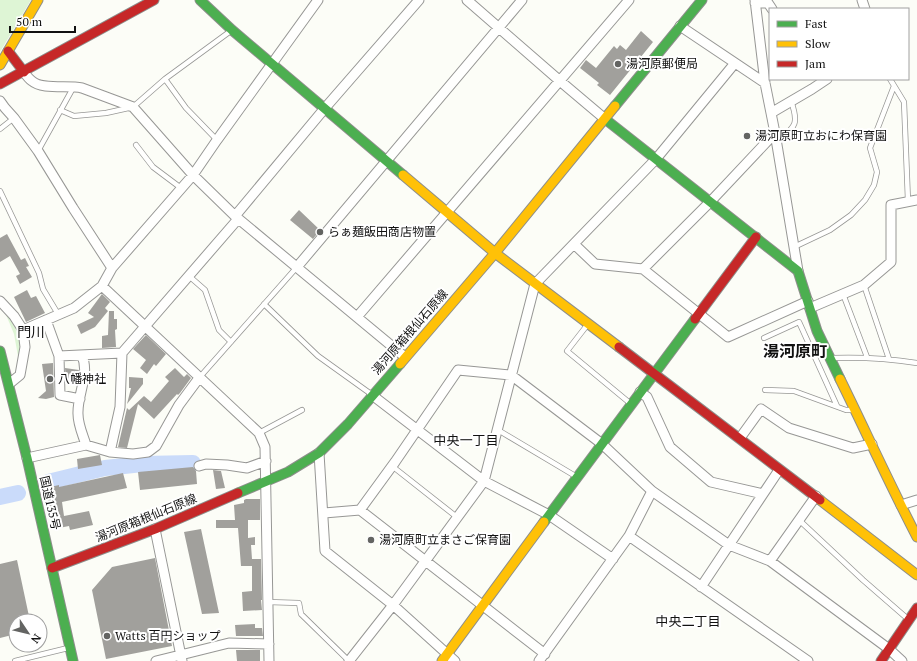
<svg xmlns="http://www.w3.org/2000/svg" width="917" height="661" viewBox="0 0 917 661" font-family="'PT Serif','Noto Sans JP',serif">
	<style>
		.green { fill: #def5d5 }
		.lines { fill: none; stroke-linecap: round; stroke-linejoin: round }
		.river { stroke: #cadbfa; stroke-width: 16 }
		.building { fill: #a1a09c }
		.lane-casing { stroke: #979795; stroke-width: 6 }
		.street-casing { stroke: #979795; stroke-width: 11 }
		.fast-casing { stroke: #8d8e8b; stroke-width: 11 }
		.slow-casing { stroke: #8d8e8b; stroke-width: 11 }
		.jam-casing { stroke: #8d8e8b; stroke-width: 11 }
		.lane { stroke: #fffffe; stroke-width: 4.5 }
		.street { stroke: #fffffe; stroke-width: 9 }
		.fast { stroke: #4caf50; stroke-width: 9 }
		.slow { stroke: #ffc107; stroke-width: 9 }
		.jam { stroke: #c62828; stroke-width: 9 }
		.poi-dot { fill: #636462; stroke: #fff; stroke-width: 1.5 }
		.labels { text-anchor: middle; stroke-width: 4; stroke-linejoin: round; paint-order: stroke }
		.poi-label { font-size: 12px; fill: #111; stroke: #fff; text-anchor: start }
		.street-label { font-size: 12px; fill: #111; stroke: #fff }
		.neighbourhood-label { font-size: 13px; fill: #111; stroke: #fff }
		.quarter-label { font-size: 14px; fill: #111; stroke: #fff }
		.district-label { font-size: 16px; font-weight: bold; fill: #111; stroke: #fff }
	</style>
	<rect width="100%" height="100%" fill="#fcfdf7"/>
	<!-- green -->
	<path class="green" d="M0 0H31L0 52Z
		M2 305 20 330 24 347 20 367 14 334Z"/>
	<g class="lines">
		<!-- river -->
		<path class="river" d="M48 482 105 468 143 464 193 463
			M0 497 18 493"/>
	</g>
	<!-- building -->
	<path class="building" d="M641 31 653 42 610 95 597 85 599 83 580 68 586 60 596 68 614 46 617 49 620 45 626 50Z
		M299 210 320 230 313 239 290 220Z
		M7 234 21 260 25 258 29 266 26 267 32 277 20 284 16 276 20 274 10 256 0 262V238Z
		M27 290 31 298 36 296 45 313 26 322 14 297Z
		M102 294 110 302 105 308 108 311 95 327 81 334 77 325 94 317 88 313Z
		M109 311H114V319H117V329L115 330 116 347 102 348V336L108 335Z
		M146 335 166 354 156 366 154 364 147 374 140 368 146 360 133 349Z
		M53 363 54 397 46 399 38 398 46 391 42 364Z
		M65 368 79 370 77 382 66 381Z
		M175 368 184 377 187 374 191 378 180 393 178 395 177 394 154 419 138 404 127 448 118 447 127 408 129 410 144 396 151 402 169 381 165 377Z
		M129 377 143 378V384L127 404 131 388H129Z
		M100 455 102 465 78 469 77 459Z
		M193 467 196 471 197 484 140 490 138 472Z
		M213 470 221 471 225 488 216 489Z
		M123 473 127 488 62 502 64 516 89 511 93 525 70 530 69 526 54 529 46 488 59 485V487Z
		M246 499H260V520H248V538L255 537V545H251L252 559H261L262 600H261L262 610 243 611 242 592 252 591V566H241L238 528H216V520H235L234 505 244 503V500Z
		M201 529 219 613 202 614 184 532Z
		M155 558 172 646 106 659 92 590 112 567Z
		M17 560 30 621H16V634L0 638V564Z
		M255 624V628H262L263 636H236L235 625Z
		M236 650H260V661H237Z"/>
	<g class="lines">
		<defs>
			<path id="lane" d="M165 79 186 108 217 140
				M890 79 904 102 908 201
				M60 110 74 116 106 113 133 107 165 79 232 30
				M0 129 14 118
				M776 143C794 127 800 126 791 101
				M136 145 153 167 181 188
				M38 151 73 88
				M0 191 39 273 43 289 58 314
				M794 247 830 230 851 215 865 200 874 185 877 172 870 148 894 86
				M189 276 205 290 219 330 231 342
				M864 285 889 359
				M843 294 867 357
				M264 304 318 356 371 394
				M588 324 567 351 631 404
				M764 338 799 322 837 406
				M832 358C863 357 886 358 917 363
				M199 378 297 267
				M765 390 794 391 846 410H854
				M498 430 577 477
				M259 433 302 410
				M392 466 458 518
				M799 520 863 580 909 620
				M268 602 299 603 301 614 349 661
				M15 661 68 648"/>
			<path id="street" d="M467 0 560 81 605 119
				M755 0 765 83 775 133 798 271
				M862 0 865 9
				M755 3H768L772 9
				M680 26 765 83
				M24 72C26 75 29 79 32 81 42 90 68 85 82 88L133 107 193 175 235 216 405 357
				M0 101 5 108 14 118 38 151 73 208 112 268 102 286 74 308 23 330
				M771 113 812 89 827 79
				M235 216 325 108 419 0
				M574 244 595 264 643 269 728 337 808 301
				M297 267 522 0
				M112 268 193 175 217 140 318 0
				M643 269 711 201 775 133
				M102 286 259 433 265 447 269 661
				M0 301 14 316 23 330 25 347 20 375 9 384
				M810 308 864 285 891 262V205L917 200
				M357 317 629 0
				M46 320 59 356 60 395 80 399
				M59 356 122 353 238 219
				M82 356C90 374 77 395 78 414 78 425 83 435 86 445
				M640 392 647 397 670 447 711 482 763 494
				M372 395 484 481 549 515 613 559
				M740 438 761 409 789 428 853 448 872 444
				M110 452 120 407 122 353
				M319 453 325 551 393 605 455 661
				M27 458 86 445 110 452 133 454 148 452 156 446 179 405 199 378
				M199 466 206 464 227 465 247 468 266 461
				M901 505 917 500
				M360 510 545 654
				M324 513 360 510 395 462 458 370 511 375 602 444 652 491 729 545 770 561 889 649 902 661
				M155 529 182 661
				M629 536 652 491
				M770 561 816 496
				M701 587 779 470
				M156 661 229 643 269 644
				M349 661 393 605 484 481 535 284 656 159 735 63
				M539 661 629 536 808 661"/>
			<path id="fast" d="M200 0 232 30 403 175
				M615 106 702 0
				M605 119 798 271 817 331 840 379
				M0 351 27 458 73 661
				M238 493 288 472 319 453 348 424 400 364
				M544 522 695 319"/>
			<path id="slow" d="M0 65 38 0
				M403 175 495 253 619 347
				M400 364 495 253 615 106
				M840 379C866 432 890 485 917 537
				M820 500 917 575
				M442 661 544 522"/>
			<path id="jam" d="M8 51 24 72
				M0 84 154 0
				M695 319 756 237
				M619 347 820 500
				M52 568 155 529 238 493
				M881 661 917 608"/>
		</defs>
		<!-- lane casing -->
		<use href="#lane" class="lane-casing"/>
		<!-- street casing -->
		<use href="#street" class="street-casing"/>
		<!-- fast casing -->
		<use href="#fast" class="fast-casing"/>
		<!-- slow casing -->
		<use href="#slow" class="slow-casing"/>
		<!-- jam casing -->
		<use href="#jam" class="jam-casing"/>
		<!-- lane -->
		<use href="#lane" class="lane"/>
		<!-- street -->
		<use href="#street" class="street"/>
		<!-- fast -->
		<use href="#fast" class="fast"/>
		<!-- slow -->
		<use href="#slow" class="slow"/>
		<!-- jam -->
		<use href="#jam" class="jam"/>
	</g>
	<!-- markers -->
	<g class="poi-dot">
		<circle cx="618" cy="64" r="4"/>
		<circle cx="747" cy="136" r="4"/>
		<circle cx="320" cy="232" r="4"/>
		<circle cx="50" cy="379" r="4"/>
		<circle cx="371" cy="540" r="4"/>
		<circle cx="107" cy="636" r="4"/>
	</g>
	<g class="labels">
		<!-- poi labels -->
		<g class="poi-label">
			<text x="626" y="68">湯河原郵便局</text>
			<text x="755" y="140">湯河原町立おにわ保育園</text>
			<text x="328" y="236">らぁ麺飯田商店物置</text>
			<text x="58" y="383">八幡神社</text>
			<text x="379" y="544">湯河原町立まさご保育園</text>
			<text x="115" y="640">Watts 百円ショップ</text>
		</g>
		<!-- street labels -->
		<g class="street-label">
			<text transform="translate(410 332) rotate(-49)" y="4">湯河原箱根仙石原線</text>
			<text transform="translate(50 503) rotate(77)" y="4">国道135号</text>
			<text transform="translate(146 518) rotate(-22)" y="4">湯河原箱根仙石原線</text>
		</g>
		<!-- neighbourhood labels -->
		<g class="neighbourhood-label">
			<text x="466" y="445">中央一丁目</text>
			<text x="688" y="626">中央二丁目</text>
		</g>
		<!-- quarter labels -->
		<g class="quarter-label">
			<text x="31" y="337">門川</text>
		</g>
		<!-- district labels -->
		<g class="district-label">
			<text x="795" y="357">湯河原町</text>
		</g>
	</g>
	<!-- legend -->
	<rect x="769" y="8" width="140" height="72" fill="#ffffff" stroke="#a0a0a0"/>
	<rect x="777" y="21" width="20" height="6" fill="#4caf50" stroke="#a0a0a0"/>
	<text x="805" y="28" font-size="12" fill="#111111">Fast</text>
	<rect x="777" y="41" width="20" height="6" fill="#ffc107" stroke="#a0a0a0"/>
	<text x="805" y="48" font-size="12" fill="#111111">Slow</text>
	<rect x="777" y="61" width="20" height="6" fill="#c62828" stroke="#a0a0a0"/>
	<text x="805" y="68" font-size="12" fill="#111111">Jam</text>
	<!-- north arrow -->
	<g transform="translate(28 633) rotate(125)"><circle r="19" fill="#ffffff" stroke="#a0a0a0"/>
	<path d="M0-3L7 15L0 10L-7 15Z" fill="#636462"/>
	<text y="-6" font-size="11" font-weight="bold" text-anchor="middle" fill="#111111">N</text>
	</g>
	<!-- scale -->
	<path d="M10 26v6h65v-6" fill="none" stroke="#111111" stroke-width="2"/>
	<text x="16" y="26" font-size="12" fill="#111111" stroke="#ffffff" stroke-width="3" paint-order="stroke">50 m</text>
</svg>
